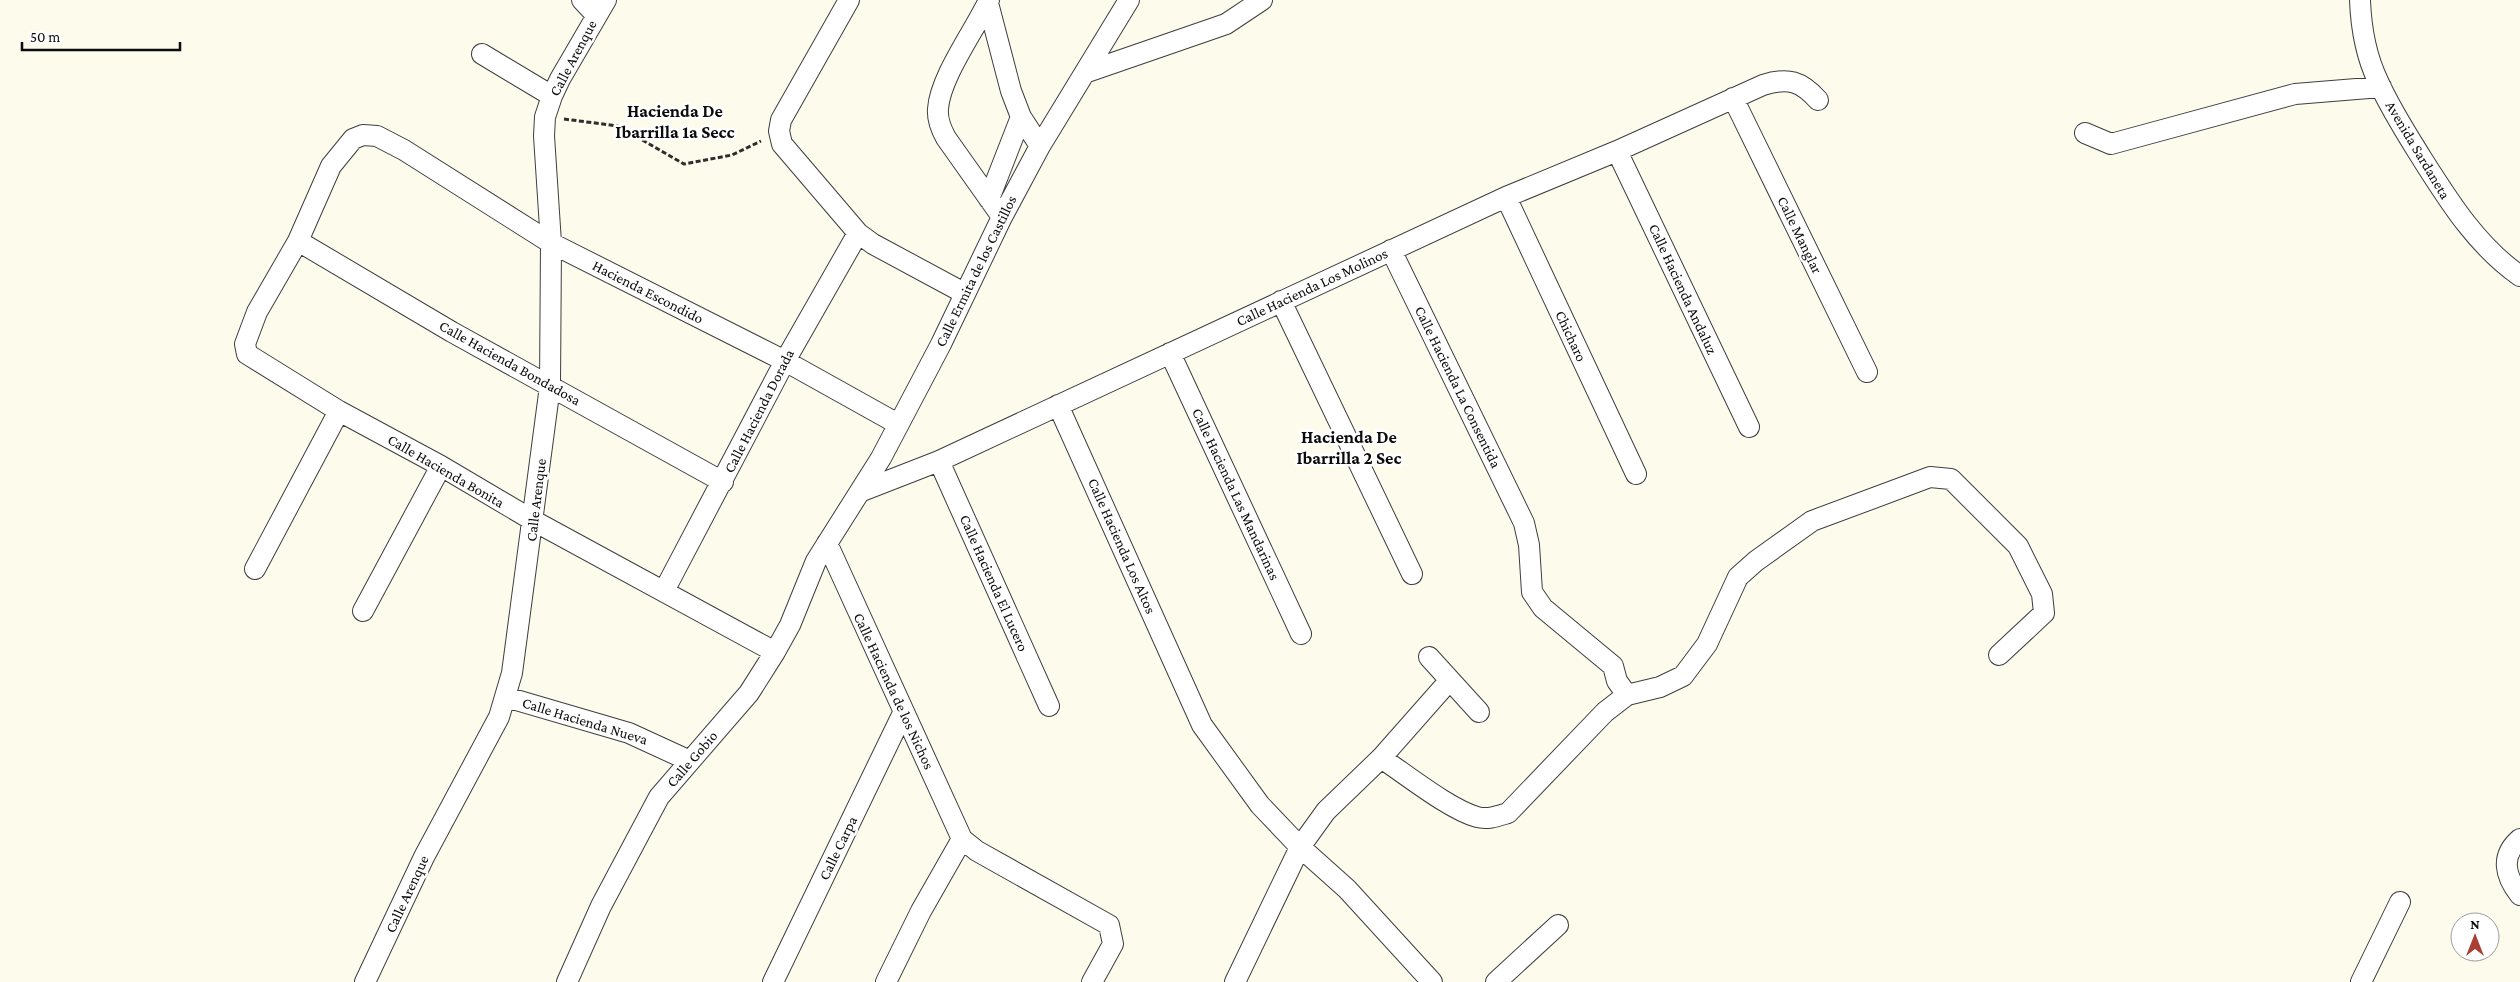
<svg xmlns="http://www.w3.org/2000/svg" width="2520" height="982" viewBox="0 0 2520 982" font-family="'Crimson Pro',serif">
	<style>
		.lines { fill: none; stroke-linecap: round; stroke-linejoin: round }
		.minor-casing { stroke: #3e3e3e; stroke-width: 22 }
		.path { stroke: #2d2d2d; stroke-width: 3; stroke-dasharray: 5 2.5; stroke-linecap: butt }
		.minor { stroke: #fff; stroke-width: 20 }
		.labels { text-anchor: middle; stroke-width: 5; stroke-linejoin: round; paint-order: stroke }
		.street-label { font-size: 15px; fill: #0b0b0b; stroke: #fff }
		.quarter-label { font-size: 18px; font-weight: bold; fill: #0b0b0b; stroke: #fff }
	</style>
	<rect width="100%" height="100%" fill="#fdfbec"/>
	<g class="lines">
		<defs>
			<path id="minor" d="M582 0 596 15
				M849 0 781 120 779 131 782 144 858 233 873 244 964 293
				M989 0C975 30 940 77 938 109 937 120 941 129 946 138L1002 217
				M2360 0C2361 27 2366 56 2378 81 2390 108 2406 133 2421 157 2449 201 2476 245 2520 276
				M988 3 1011 91 1021 117 1040 146
				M482 54 552 96
				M1087 72 1226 24 1262 0
				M1733 98 1867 372
				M2085 133 2111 144 2295 94 2381 87
				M1617 151 1749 427
				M1506 197 1636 474
				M989 199 1021 117
				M298 241 452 332 723 482
				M1281 301 1412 574
				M1170 353 1301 634
				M1058 405 1202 725 1260 805 1300 847 1347 889 1432 982
				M939 461 1049 706
				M862 491 939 461 1506 197 1617 151 1763 85C1788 77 1801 81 1818 100
				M827 543 962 839 977 851 1109 925 1113 944 1092 982
				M255 569 339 411
				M664 591 785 361 858 233
				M363 611 441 466
				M775 652 534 521 441 466 339 411 247 354 245 344 257 312 298 241 331 166 353 139 363 135 377 136 404 150 551 243 785 361 898 424
				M1429 657 1479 712
				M1627 695 1660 687 1683 676 1707 644 1738 577 1756 561 1812 521 1930 477 1951 479 2018 546 2042 594 2044 613 1999 655
				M506 697 629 733 690 761
				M1381 758C1407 775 1449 809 1477 817 1488 820 1498 816 1508 813L1605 712 1627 695 1617 681 1613 666 1543 608 1532 592 1529 545 1524 523 1391 250
				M2520 839C2500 856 2505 876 2520 895
				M365 982 424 857 499 717 512 673 550 386 551 243 544 136 545 117 552 96 560 79 606 0
				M567 982 601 906 659 797 749 693 775 652 790 625 816 561 881 458 941 344 1002 217 1040 146 1129 0
				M773 982 903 713
				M886 982 921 911 962 839
				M1235 982 1300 847 1326 811 1381 758 1449 681
				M1496 982 1558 925
				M2361 982 2400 902"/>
		</defs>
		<!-- minor casing -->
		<use href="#minor" class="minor-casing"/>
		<!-- path -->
		<path class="path" d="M564 119 618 126 684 164 732 155 761 141"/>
		<!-- minor -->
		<use href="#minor" class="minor"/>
	</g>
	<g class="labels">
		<!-- street labels -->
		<g class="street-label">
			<text transform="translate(573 58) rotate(-62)" y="5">Calle Arenque</text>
			<text transform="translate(2418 150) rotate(59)" y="5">Avenida Sardaneta</text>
			<text transform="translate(1800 235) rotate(64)" y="5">Calle Manglar</text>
			<text transform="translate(976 271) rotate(-64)" y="5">Calle Ermita de los Castillos</text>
			<text transform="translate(1312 287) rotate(-25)" y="5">Calle Hacienda Los Molinos</text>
			<text transform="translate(1683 289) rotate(65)" y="5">Calle Hacienda Andaluz</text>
			<text transform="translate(648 292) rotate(27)" y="5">Hacienda Escondido</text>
			<text transform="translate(1571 336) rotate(65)" y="5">Chicharo</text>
			<text transform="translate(510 363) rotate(29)" y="5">Calle Hacienda Bondadosa</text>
			<text transform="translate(1458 387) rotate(64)" y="5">Calle Hacienda La Consentida</text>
			<text transform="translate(759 411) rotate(-63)" y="5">Calle Hacienda Dorada</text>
			<text transform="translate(446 471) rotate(30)" y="5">Calle Hacienda Bonita</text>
			<text transform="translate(1236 494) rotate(65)" y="5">Calle Hacienda Las Mandarinas</text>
			<text transform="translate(536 500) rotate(-83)" y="5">Calle Arenque</text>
			<text transform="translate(1122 546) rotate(66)" y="5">Calle Hacienda Los Altos</text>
			<text transform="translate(994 583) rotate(66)" y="5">Calle Hacienda El Lucero</text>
			<text transform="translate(894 691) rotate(65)" y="5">Calle Hacienda de los Nichos</text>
			<text transform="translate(585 721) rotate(17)" y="5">Calle Hacienda Nueva</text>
			<text transform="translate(692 759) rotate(-49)" y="5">Calle Gobio</text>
			<text transform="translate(838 848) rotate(-64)" y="5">Calle Carpa</text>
			<text transform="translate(407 894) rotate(-65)" y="5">Calle Arenque</text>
		</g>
		<!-- quarter labels -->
		<g class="quarter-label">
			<text x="675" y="117">Hacienda De<tspan x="675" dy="21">Ibarrilla 1a Secc</tspan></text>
			<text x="1349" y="443">Hacienda De<tspan x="1349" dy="21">Ibarrilla 2 Sec</tspan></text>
		</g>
	</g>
	<!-- north arrow -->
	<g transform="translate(2475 937)"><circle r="24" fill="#ffffff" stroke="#9d9d9d"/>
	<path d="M0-4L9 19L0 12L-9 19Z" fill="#a93f35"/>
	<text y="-8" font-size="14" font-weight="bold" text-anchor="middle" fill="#0b0b0b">N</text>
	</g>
	<!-- scale -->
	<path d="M22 42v8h158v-8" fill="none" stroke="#0b0b0b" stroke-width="2.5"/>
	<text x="30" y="42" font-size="15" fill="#0b0b0b" stroke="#ffffff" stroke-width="4" paint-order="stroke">50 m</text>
</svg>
